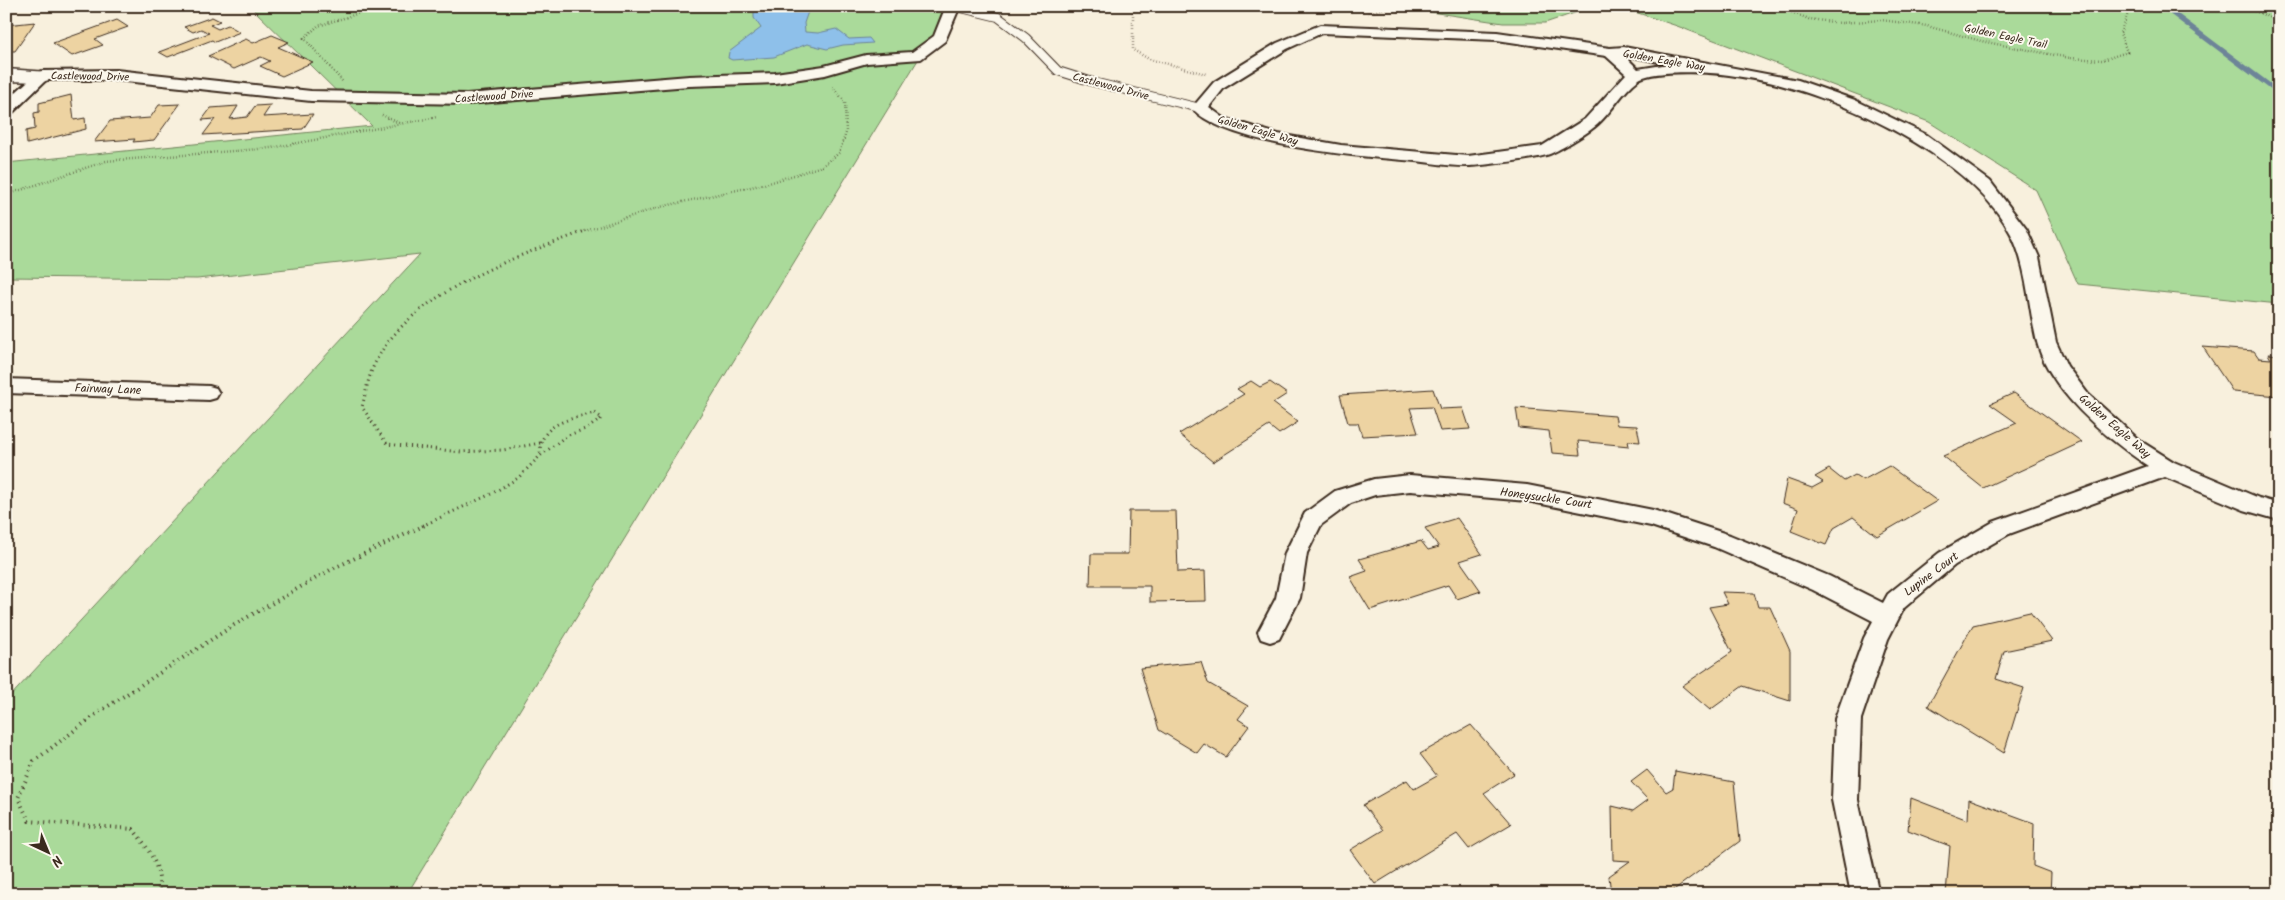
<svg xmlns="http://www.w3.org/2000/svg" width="2285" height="900" viewBox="0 0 2285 900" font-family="Kalam,sans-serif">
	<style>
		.green { fill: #aada9a; stroke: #72825c }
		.water { fill: #8ec0ea; stroke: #6d8498 }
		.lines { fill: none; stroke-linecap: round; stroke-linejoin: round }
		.stream { stroke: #6d8498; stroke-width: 5 }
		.building { fill: #edd3a2; stroke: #3b2a1e }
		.lane-casing { stroke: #3b2a1e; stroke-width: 10 }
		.street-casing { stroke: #3b2a1e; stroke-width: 4 }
		.secondary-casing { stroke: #3b2a1e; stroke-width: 3 }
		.path-far2 { stroke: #3b2a1e; stroke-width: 2.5; stroke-dasharray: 0.5 2.5; stroke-linecap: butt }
		.path-far1 { stroke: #3b2a1e; stroke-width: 3; stroke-dasharray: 1 4; stroke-linecap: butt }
		.path { stroke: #3b2a1e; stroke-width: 4; stroke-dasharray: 1 4.5; stroke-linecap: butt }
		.lane { stroke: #fbf7ec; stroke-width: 8 }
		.street { fill: #fbf7ec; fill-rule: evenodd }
		.secondary { fill: #fbf7ec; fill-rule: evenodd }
		.labels { text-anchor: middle; stroke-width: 4; stroke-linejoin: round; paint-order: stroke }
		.far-street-label { font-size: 11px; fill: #3b2a1e; stroke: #fbf7ec }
		.street-label { font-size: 12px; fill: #3b2a1e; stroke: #fbf7ec }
	</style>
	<rect width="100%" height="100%" fill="#f8f0dd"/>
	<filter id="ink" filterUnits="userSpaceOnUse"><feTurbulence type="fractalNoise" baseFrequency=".02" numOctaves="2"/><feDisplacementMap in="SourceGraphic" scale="10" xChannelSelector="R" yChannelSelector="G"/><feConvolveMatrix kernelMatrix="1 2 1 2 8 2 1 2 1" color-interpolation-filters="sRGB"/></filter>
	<g filter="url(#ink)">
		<!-- green -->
		<path class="green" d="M250 6H951L407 894H6V701L420 254 197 279 6 277V163L372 126Z
			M1391 6H1595L1545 23H1503Z
			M1617 6H2279V304L2078 284 2036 190 1929 122 1677 26Z"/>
		<!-- water -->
		<path class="water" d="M754 6H810L804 23 805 32 818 33 836 29 849 39 869 38 873 43 843 45 827 49 807 44 774 57 732 60 728 58 729 52 761 28 754 18Z"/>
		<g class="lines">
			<!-- stream -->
			<path class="stream" d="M2163 6 2279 93"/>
		</g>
		<!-- building -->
		<path class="building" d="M212 17 220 21 210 25 218 29 228 25 240 32 215 42 212 40 168 57 159 52 209 33 201 29 193 32 184 27Z
			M117 20 128 27 95 39 103 45 72 56 53 43Z
			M35 22 15 51H6V25Z
			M272 35 289 42 278 47 313 62 282 76 260 66 270 61 261 57 234 69 208 56 246 39 253 43Z
			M71 95 74 120 85 118 86 129 27 144 26 131 35 129 34 113 39 112V103Z
			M180 104 154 140 133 142 135 139 94 142 110 121 150 118 159 105Z
			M271 105 263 117 313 114 303 129 203 135 215 119 202 120 211 108 238 106 230 119 247 117 255 106Z
			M2203 347 2254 351 2259 358 2271 359 2268 354 2279 355V379H2277L2279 382V396L2233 392Z
			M1251 381 1260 387 1270 382 1287 394 1273 403 1298 422 1279 434 1269 426 1213 462 1179 434 1244 394 1237 389Z
			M1433 389 1440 409 1463 408 1470 429 1440 431 1432 407 1410 408 1418 433 1362 436 1358 423H1348L1340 395Z
			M2014 393 2082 442 1983 488 1943 456 2017 423 1990 404Z
			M1516 408 1615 416 1617 425 1637 426 1640 442 1628 441 1629 446 1578 441 1580 455 1552 453 1549 431 1519 428Z
			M1889 466 1937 501 1877 536 1853 517 1834 528 1826 545 1791 531 1798 509 1782 503 1787 479 1812 488 1823 482 1815 477 1829 469 1844 481 1855 475 1863 480Z
			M1129 511H1176L1178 572 1205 571 1206 601 1150 602V586H1090L1091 554H1128Z
			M1457 518 1482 554 1460 561 1481 591 1457 599 1448 585 1370 610 1350 577 1367 571 1359 559 1421 541 1428 550 1439 547 1425 528Z
			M1722 592 1754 593 1758 607H1770L1790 651V701L1743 686 1710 710 1682 686 1732 652 1709 607 1728 604Z
			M2030 612 2052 641 2004 651 1996 679 2024 688 2004 753 1928 706 1973 625Z
			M1201 662 1208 683 1248 706 1238 719 1249 726 1226 757 1204 744 1197 753 1159 730 1140 668Z
			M1471 725 1514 774 1484 793 1511 824 1469 849 1457 834 1375 884 1350 850 1383 830 1363 805 1407 780 1414 789 1437 776 1420 754Z
			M1647 770 1666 792 1673 788 1675 771 1734 782 1740 841 1671 892 1644 891 1643 894H1611L1609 876 1630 861 1613 860 1612 806 1633 811 1648 800 1631 782Z
			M1911 798 1968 820 1969 799 2034 823 2033 866 2051 873 2050 894H1946L1950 846 1908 830Z"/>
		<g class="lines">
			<defs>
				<path id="lane" d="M953 6 998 17 1026 38 1058 71 1093 82 1200 108"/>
				<path id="street" d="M946 6H960L945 41 921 59 867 63 825 75 775 83 689 86 467 104 311 101 116 80H46L12 113 6 115V101L37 73 42 71 116 70 311 91 467 94 689 76 775 73 824 66 866 55 912 52 934 36Z
					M1320 25 1497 32 1610 48 1624 47 1798 80 1855 100 1927 135 1990 181 2027 230 2039 257 2056 342 2067 366 2088 394 2139 440 2174 462 2259 498 2279 504V520L2244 510 2165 477 2009 534 1955 565 1904 608 1888 639 1861 719 1858 800 1879 894H1851L1832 800 1835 719 1864 638 1873 621 1813 590 1714 547 1651 526 1527 501 1410 491 1375 495 1351 503 1321 525 1307 553 1300 598 1279 639 1270 642 1261 639 1258 632 1276 598 1285 553 1305 513 1335 491 1374 479 1410 475 1527 485 1653 510 1730 535 1829 576 1883 603 1888 594 1939 553 1993 522 2148 466C2106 438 2047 389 2036 338 2028 303 2027 266 2011 234 1975 163 1864 109 1791 88 1769 81 1744 77 1721 74 1703 72 1651 70 1638 80 1623 91 1612 111 1598 124 1588 133 1565 147 1552 153 1540 159 1485 165 1470 166 1452 167 1433 163 1416 161 1365 157 1225 146 1192 108L1214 82 1277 43ZM1322 33 1497 40 1606 56 1626 74 1585 119 1542 146 1468 156 1341 145 1278 134 1224 118 1209 107 1224 88 1287 49ZM1624 55 1669 64 1638 69Z
					M6 379 209 386 216 388 219 393 216 398 209 400 6 393Z"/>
				<path id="secondary" d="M6 69 49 72 52 76 49 80 42 82 6 81Z"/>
			</defs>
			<!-- lane casing -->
			<use href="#lane" class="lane-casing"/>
			<!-- street casing -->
			<use href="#street" class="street-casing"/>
			<!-- secondary casing -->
			<use href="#secondary" class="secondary-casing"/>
			<!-- path-far2 -->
			<path class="path-far2" d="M1133 6V50L1149 59 1206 74
				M1775 6 1809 19 1841 23 1881 20 1927 26 1981 41 2070 58 2103 60 2127 52 2120 33 2131 6
				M2244 6 2279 22
				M1368 13 1392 6
				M342 81 304 38 318 26 382 6
				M382 115 399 123
				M6 195 106 161 271 148 437 117
				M582 232 660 207 769 183 822 166 839 153 846 133 845 102 831 85"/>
			<!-- path-far1 -->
			<path class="path-far1" d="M595 413 602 418 588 428 566 436 540 456C538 423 569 419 595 413Z
				M540 443 503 450 461 452 387 444 362 407C366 392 368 377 375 363 410 292 516 257 585 231
				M422 526 491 494 518 478 540 456"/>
			<!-- path -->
			<path class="path" d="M157 894C166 872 146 845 133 829L29 821 18 798 34 761 99 712 234 625 332 569 425 525"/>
			<!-- lane -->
			<use href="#lane" class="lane"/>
			<!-- street -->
			<use href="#street" class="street"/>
			<!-- secondary -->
			<use href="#secondary" class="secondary"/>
		</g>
	</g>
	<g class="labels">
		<!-- far-street labels -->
		<g class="far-street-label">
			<text transform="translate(2006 36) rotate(12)" y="4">Golden Eagle Trail</text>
			<text transform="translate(1664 60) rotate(10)" y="4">Golden Eagle Way</text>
			<text transform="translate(90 76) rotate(1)" y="4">Castlewood Drive</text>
			<text transform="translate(1111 86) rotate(15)" y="4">Castlewood Drive</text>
			<text transform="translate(494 96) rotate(-4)" y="4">Castlewood Drive</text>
			<text transform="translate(1258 130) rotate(16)" y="4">Golden Eagle Way</text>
		</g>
		<!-- street labels -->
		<g class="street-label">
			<text transform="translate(108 389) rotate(2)" y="4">Fairway Lane</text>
			<text transform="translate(2115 426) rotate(41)" y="4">Golden Eagle Way</text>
			<text transform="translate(1546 498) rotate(8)" y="4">Honeysuckle Court</text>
			<text transform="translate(1931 574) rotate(-37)" y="4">Lupine Court</text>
		</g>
	</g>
	<!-- margin -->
	<rect width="2285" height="900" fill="none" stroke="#fbf7ec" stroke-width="25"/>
	<rect x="12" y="12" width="2260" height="875" fill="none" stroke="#3b2a1e" stroke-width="2" filter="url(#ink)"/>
	<!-- north arrow -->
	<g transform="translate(48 852) rotate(136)" stroke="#fbf7ec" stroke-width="4" paint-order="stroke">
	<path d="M0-4L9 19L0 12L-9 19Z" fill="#3b2a1e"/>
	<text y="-8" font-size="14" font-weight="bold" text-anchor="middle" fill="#3b2a1e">N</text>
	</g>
</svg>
